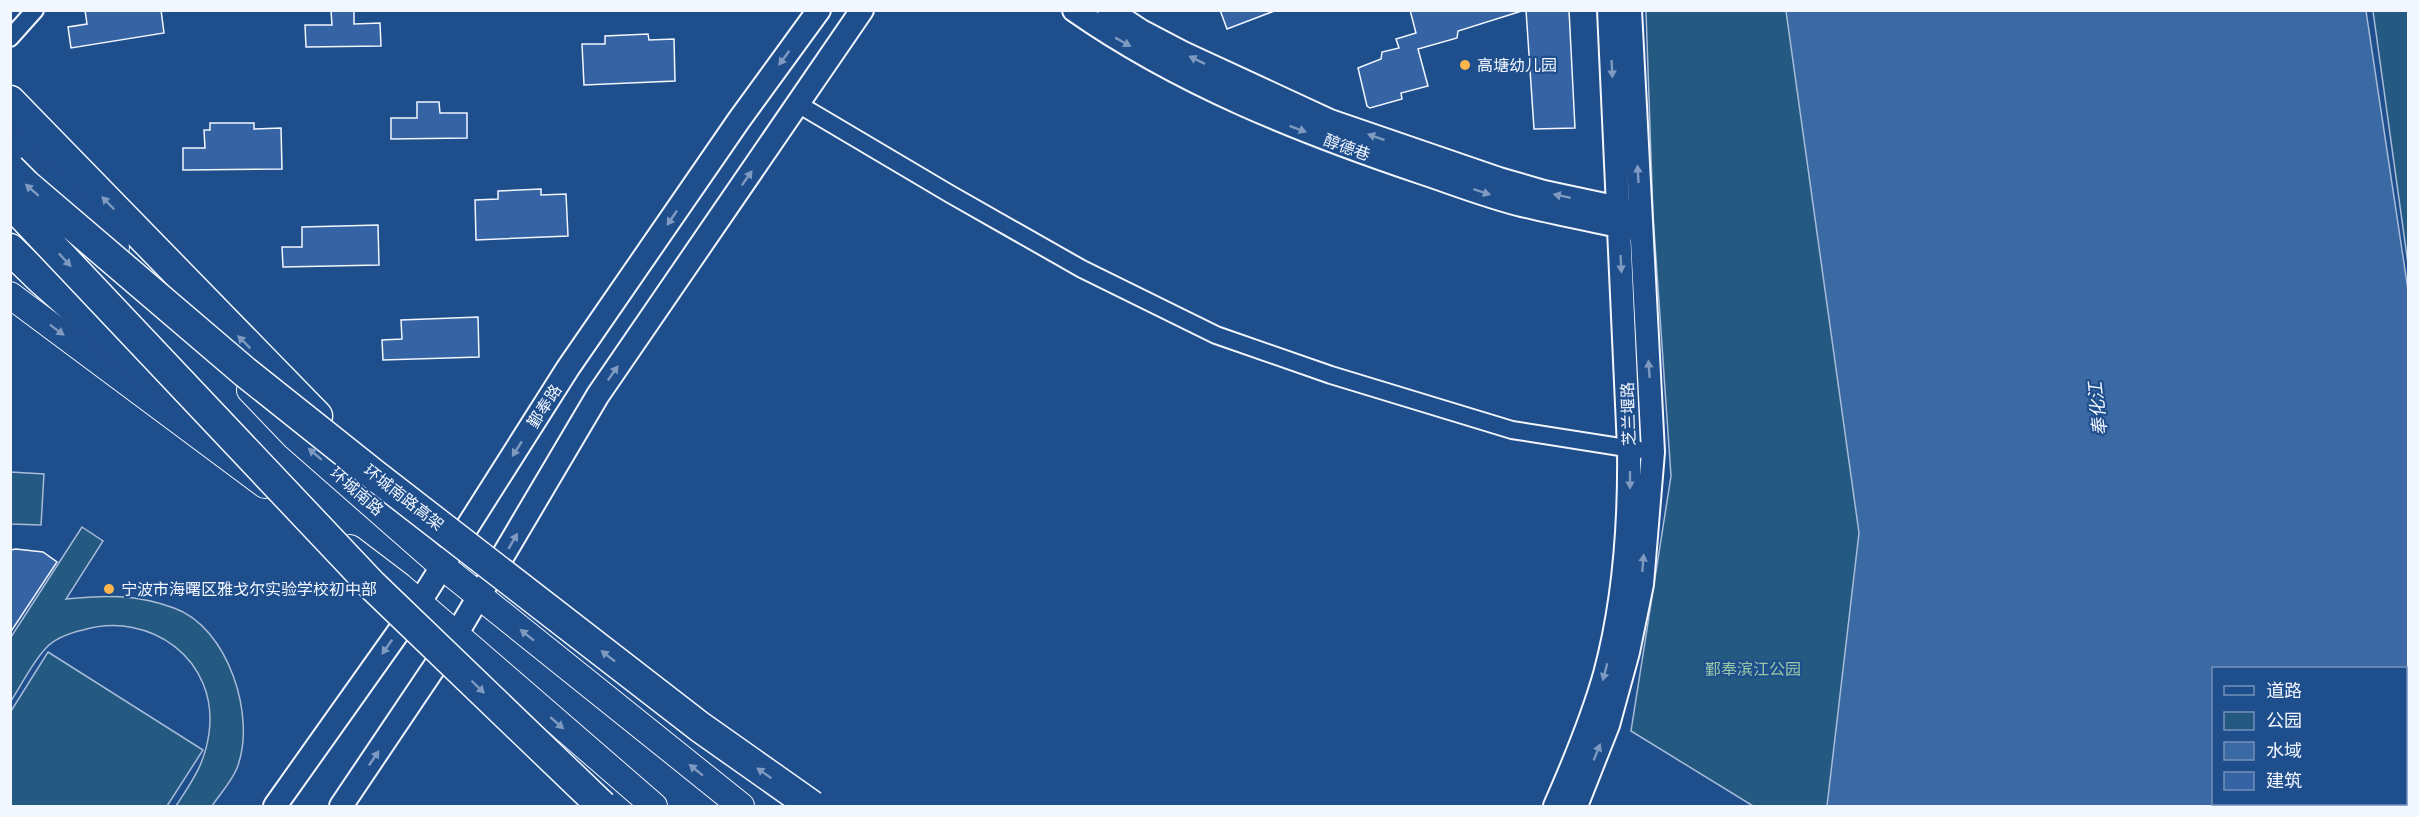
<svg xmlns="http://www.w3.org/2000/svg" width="2419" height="817" viewBox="0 0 2419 817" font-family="Raleway,'Noto Sans SC',sans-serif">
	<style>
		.green { fill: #245a82; stroke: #a8bbd7; stroke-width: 1.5 }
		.water { fill: #3b69a3; stroke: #a8bbd7; stroke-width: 1.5 }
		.building { fill: #3563a3; stroke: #f2f6ff; stroke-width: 1.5 }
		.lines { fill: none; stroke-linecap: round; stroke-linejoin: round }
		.street-casing { stroke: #f2f6ff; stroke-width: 20 }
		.secondary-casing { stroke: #f2f6ff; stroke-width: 26 }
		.primary-casing { stroke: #f2f6ff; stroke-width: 28 }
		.highway-casing { stroke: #f2f6ff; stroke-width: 33 }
		.street { stroke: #1f4e8c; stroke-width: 16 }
		.secondary { stroke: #1f4e8c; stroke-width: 22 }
		.primary { stroke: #1f4e8c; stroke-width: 26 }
		.highway { stroke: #1f4e8c; stroke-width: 30 }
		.highway-bridge-casing { stroke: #f2f6ff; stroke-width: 33; stroke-linecap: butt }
		.highway-bridge { stroke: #1f4e8c; stroke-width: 30 }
		.oneway { fill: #7e9ac0 }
		.poi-dot { fill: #ffb74d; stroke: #1f4e8c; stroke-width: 2 }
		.labels { text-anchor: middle; stroke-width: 4.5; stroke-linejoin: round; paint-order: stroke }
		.poi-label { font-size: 16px; fill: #f2f6ff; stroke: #1f4e8c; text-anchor: start }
		.street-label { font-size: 16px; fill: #f2f6ff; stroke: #1f4e8c }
		.park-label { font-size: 16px; fill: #97c8a6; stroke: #1f4e8c }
		.water-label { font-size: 18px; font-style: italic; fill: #f2f6ff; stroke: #1f4e8c }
	</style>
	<rect width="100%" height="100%" fill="#1f4e8c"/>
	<!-- green -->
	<path class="green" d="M1646 11H1794L1853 437 1868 646 1850 806H1753L1631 731 1671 476 1653 215Z
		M2373 11H2408V264Z
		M11 472 44 474 41 525 11 524Z
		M82 527 103 541 66 599C104 595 136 594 174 608 228 627 257 717 237 768 232 781 220 794 212 806H176C192 781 205 764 209 733 219 660 150 610 83 630 70 633 55 638 46 648 32 663 22 684 11 701V637Z
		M48 652 203 750 167 806H11V711Z"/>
	<!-- water -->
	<path class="water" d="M1786 11H2366L2408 290V729L2406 742V668H2214V804H2391L2390 806H1827L1859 533Z"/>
	<!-- building -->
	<path class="building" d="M85 10H161L164 33 71 48 68 27 87 24Z
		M354 10V24L380 23 381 46 306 47 305 25H332L331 11Z
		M1220 10H1277L1227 29Z
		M1410 10H1525L1458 31 1457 38 1418 49 1428 86 1401 93 1402 99 1370 108 1367 106 1358 68 1381 59 1382 52 1399 48 1396 39 1416 33Z
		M1526 10H1569L1575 128 1534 129Z
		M648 34 649 40 674 39 675 81 584 85 582 44H605V36Z
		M417 102H439L440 113H467V138L391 139V118H417Z
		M210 123H254V129L281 128 282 169 183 170V148H205L204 130H210Z
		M541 189V195L566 194 568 236 476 240 475 200 498 199V191Z
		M378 225 379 265 283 267 282 247H302V227Z
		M478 317 479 357 383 360 382 340 402 339 401 320Z
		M16 549 43 552 57 562 10 633V550Z"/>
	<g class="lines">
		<defs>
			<path id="street" d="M10 38 35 10
				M798 104 950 194 1082 269 1216 335 1331 375 1512 430 1639 450"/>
			<path id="secondary" d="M1074 10C1180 84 1301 132 1423 173 1456 184 1489 197 1522 205 1559 214 1596 221 1633 229
				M1109 10 1141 31 1183 53 1330 121 1499 179 1544 192 1633 211
				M275 806 419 603 568 368 739 120 819 10
				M341 806 456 635 598 395 862 10
				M1555 806C1574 763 1592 720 1605 674 1625 600 1630 525 1629 448L1609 10
				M1576 806 1608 725 1628 652 1642 584 1653 452 1630 10"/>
			<path id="primary" d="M10 135 116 247
				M10 295 265 485
				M250 390 295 437 442 566 741 806
				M350 548 400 586 654 806"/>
			<path id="highway" d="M10 101 317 416
				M10 249 40 278 204 424"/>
		</defs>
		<!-- street casing -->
		<use href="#street" class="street-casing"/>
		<!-- secondary casing -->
		<use href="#secondary" class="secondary-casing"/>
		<!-- primary casing -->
		<use href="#primary" class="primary-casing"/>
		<!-- highway casing -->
		<use href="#highway" class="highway-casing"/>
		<!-- street -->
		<use href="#street" class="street"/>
		<!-- secondary -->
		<use href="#secondary" class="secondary"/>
		<!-- primary -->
		<use href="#primary" class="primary"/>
		<!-- highway -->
		<use href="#highway" class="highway"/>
		<defs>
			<path id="highway-bridge" d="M10 169 26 185 245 372 373 474 700 727 812 806
				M10 202 372 585 602 806"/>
		</defs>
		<!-- highway-bridge casing -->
		<use href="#highway-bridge" class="highway-bridge-casing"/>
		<!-- highway-bridge -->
		<use href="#highway-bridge" class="highway-bridge"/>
	</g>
	<!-- one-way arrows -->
	<defs><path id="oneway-solid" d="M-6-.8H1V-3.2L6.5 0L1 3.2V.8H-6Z" transform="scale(1.5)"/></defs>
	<g class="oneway">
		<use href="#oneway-solid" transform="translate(1123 42) rotate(29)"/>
		<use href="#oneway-solid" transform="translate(784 58) rotate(126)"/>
		<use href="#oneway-solid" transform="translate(1197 60) rotate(-154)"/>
		<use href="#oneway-solid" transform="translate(1612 69) rotate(87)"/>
		<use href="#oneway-solid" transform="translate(1298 129) rotate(20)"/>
		<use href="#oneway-solid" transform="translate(1376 137) rotate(-161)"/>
		<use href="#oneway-solid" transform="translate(1638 174) rotate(-93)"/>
		<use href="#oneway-solid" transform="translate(747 178) rotate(-55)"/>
		<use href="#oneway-solid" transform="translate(32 190) rotate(-139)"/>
		<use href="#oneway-solid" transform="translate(1482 192) rotate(18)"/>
		<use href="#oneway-solid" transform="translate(1562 196) rotate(-168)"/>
		<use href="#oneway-solid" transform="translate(108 203) rotate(-134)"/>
		<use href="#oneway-solid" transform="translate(672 218) rotate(124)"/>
		<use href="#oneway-solid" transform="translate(65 260) rotate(47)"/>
		<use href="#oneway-solid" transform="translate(1621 264) rotate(87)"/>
		<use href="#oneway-solid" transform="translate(57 330) rotate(37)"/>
		<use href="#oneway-solid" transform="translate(244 342) rotate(-135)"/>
		<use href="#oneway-solid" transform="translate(1649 369) rotate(-94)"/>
		<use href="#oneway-solid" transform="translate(613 373) rotate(-55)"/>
		<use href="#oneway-solid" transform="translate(517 449) rotate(123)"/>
		<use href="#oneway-solid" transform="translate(315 454) rotate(-139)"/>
		<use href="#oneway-solid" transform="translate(1630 480) rotate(90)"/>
		<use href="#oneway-solid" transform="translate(513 541) rotate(-60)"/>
		<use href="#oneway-solid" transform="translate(1643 563) rotate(-85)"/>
		<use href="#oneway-solid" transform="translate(527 635) rotate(-141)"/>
		<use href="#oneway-solid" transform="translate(387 647) rotate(125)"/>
		<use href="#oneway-solid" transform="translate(608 656) rotate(-142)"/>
		<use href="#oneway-solid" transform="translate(1605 672) rotate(105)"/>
		<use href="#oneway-solid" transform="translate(478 687) rotate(44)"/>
		<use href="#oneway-solid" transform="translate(557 723) rotate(41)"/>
		<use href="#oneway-solid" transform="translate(1597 752) rotate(-68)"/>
		<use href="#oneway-solid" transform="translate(374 758) rotate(-56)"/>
		<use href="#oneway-solid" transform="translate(696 770) rotate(-141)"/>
		<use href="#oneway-solid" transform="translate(764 773) rotate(-145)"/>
	</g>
	<!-- markers -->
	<g class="poi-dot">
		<circle cx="1465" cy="65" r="6"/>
		<circle cx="109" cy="589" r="6"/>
	</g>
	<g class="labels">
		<!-- poi labels -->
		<g class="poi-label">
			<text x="1477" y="71">高塘幼儿园</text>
			<text x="121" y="595">宁波市海曙区雅戈尔实验学校初中部</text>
		</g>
		<!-- street labels -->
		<g class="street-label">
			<text transform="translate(1347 147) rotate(20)" y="6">醇德巷</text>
			<text transform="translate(544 406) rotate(-57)" y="6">鄞奉路</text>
			<text transform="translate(1628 414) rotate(-92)" y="6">芝兰堰路</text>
			<text transform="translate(357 491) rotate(41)" y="6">环城南路</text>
			<text transform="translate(404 497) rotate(38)" y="6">环城南路高架</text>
		</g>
		<!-- park labels -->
		<g class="park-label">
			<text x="1753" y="675">鄞奉滨江公园</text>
		</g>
		<!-- water labels -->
		<g class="water-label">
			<text transform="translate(2098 409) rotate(-96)" y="6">奉化江</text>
		</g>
	</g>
	<!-- border -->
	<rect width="2419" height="817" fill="none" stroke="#f2f6ff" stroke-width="24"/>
	<!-- legend -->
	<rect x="2212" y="667" width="195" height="138" fill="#1f4e8c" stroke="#7391ba" stroke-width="1.5"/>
	<rect x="2224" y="686" width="30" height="9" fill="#1f4e8c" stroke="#7391ba" stroke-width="1.5"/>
	<text x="2266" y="697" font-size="18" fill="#f2f6ff">道路</text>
	<rect x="2224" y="712" width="30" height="18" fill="#245a82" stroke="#7391ba" stroke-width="1.5"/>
	<text x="2266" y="727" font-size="18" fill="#f2f6ff">公园</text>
	<rect x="2224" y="742" width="30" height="18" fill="#3b69a3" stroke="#7391ba" stroke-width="1.5"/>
	<text x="2266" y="757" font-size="18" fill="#f2f6ff">水域</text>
	<rect x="2224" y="772" width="30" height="18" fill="#3563a3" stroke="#7391ba" stroke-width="1.5"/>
	<text x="2266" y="787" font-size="18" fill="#f2f6ff">建筑</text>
</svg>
